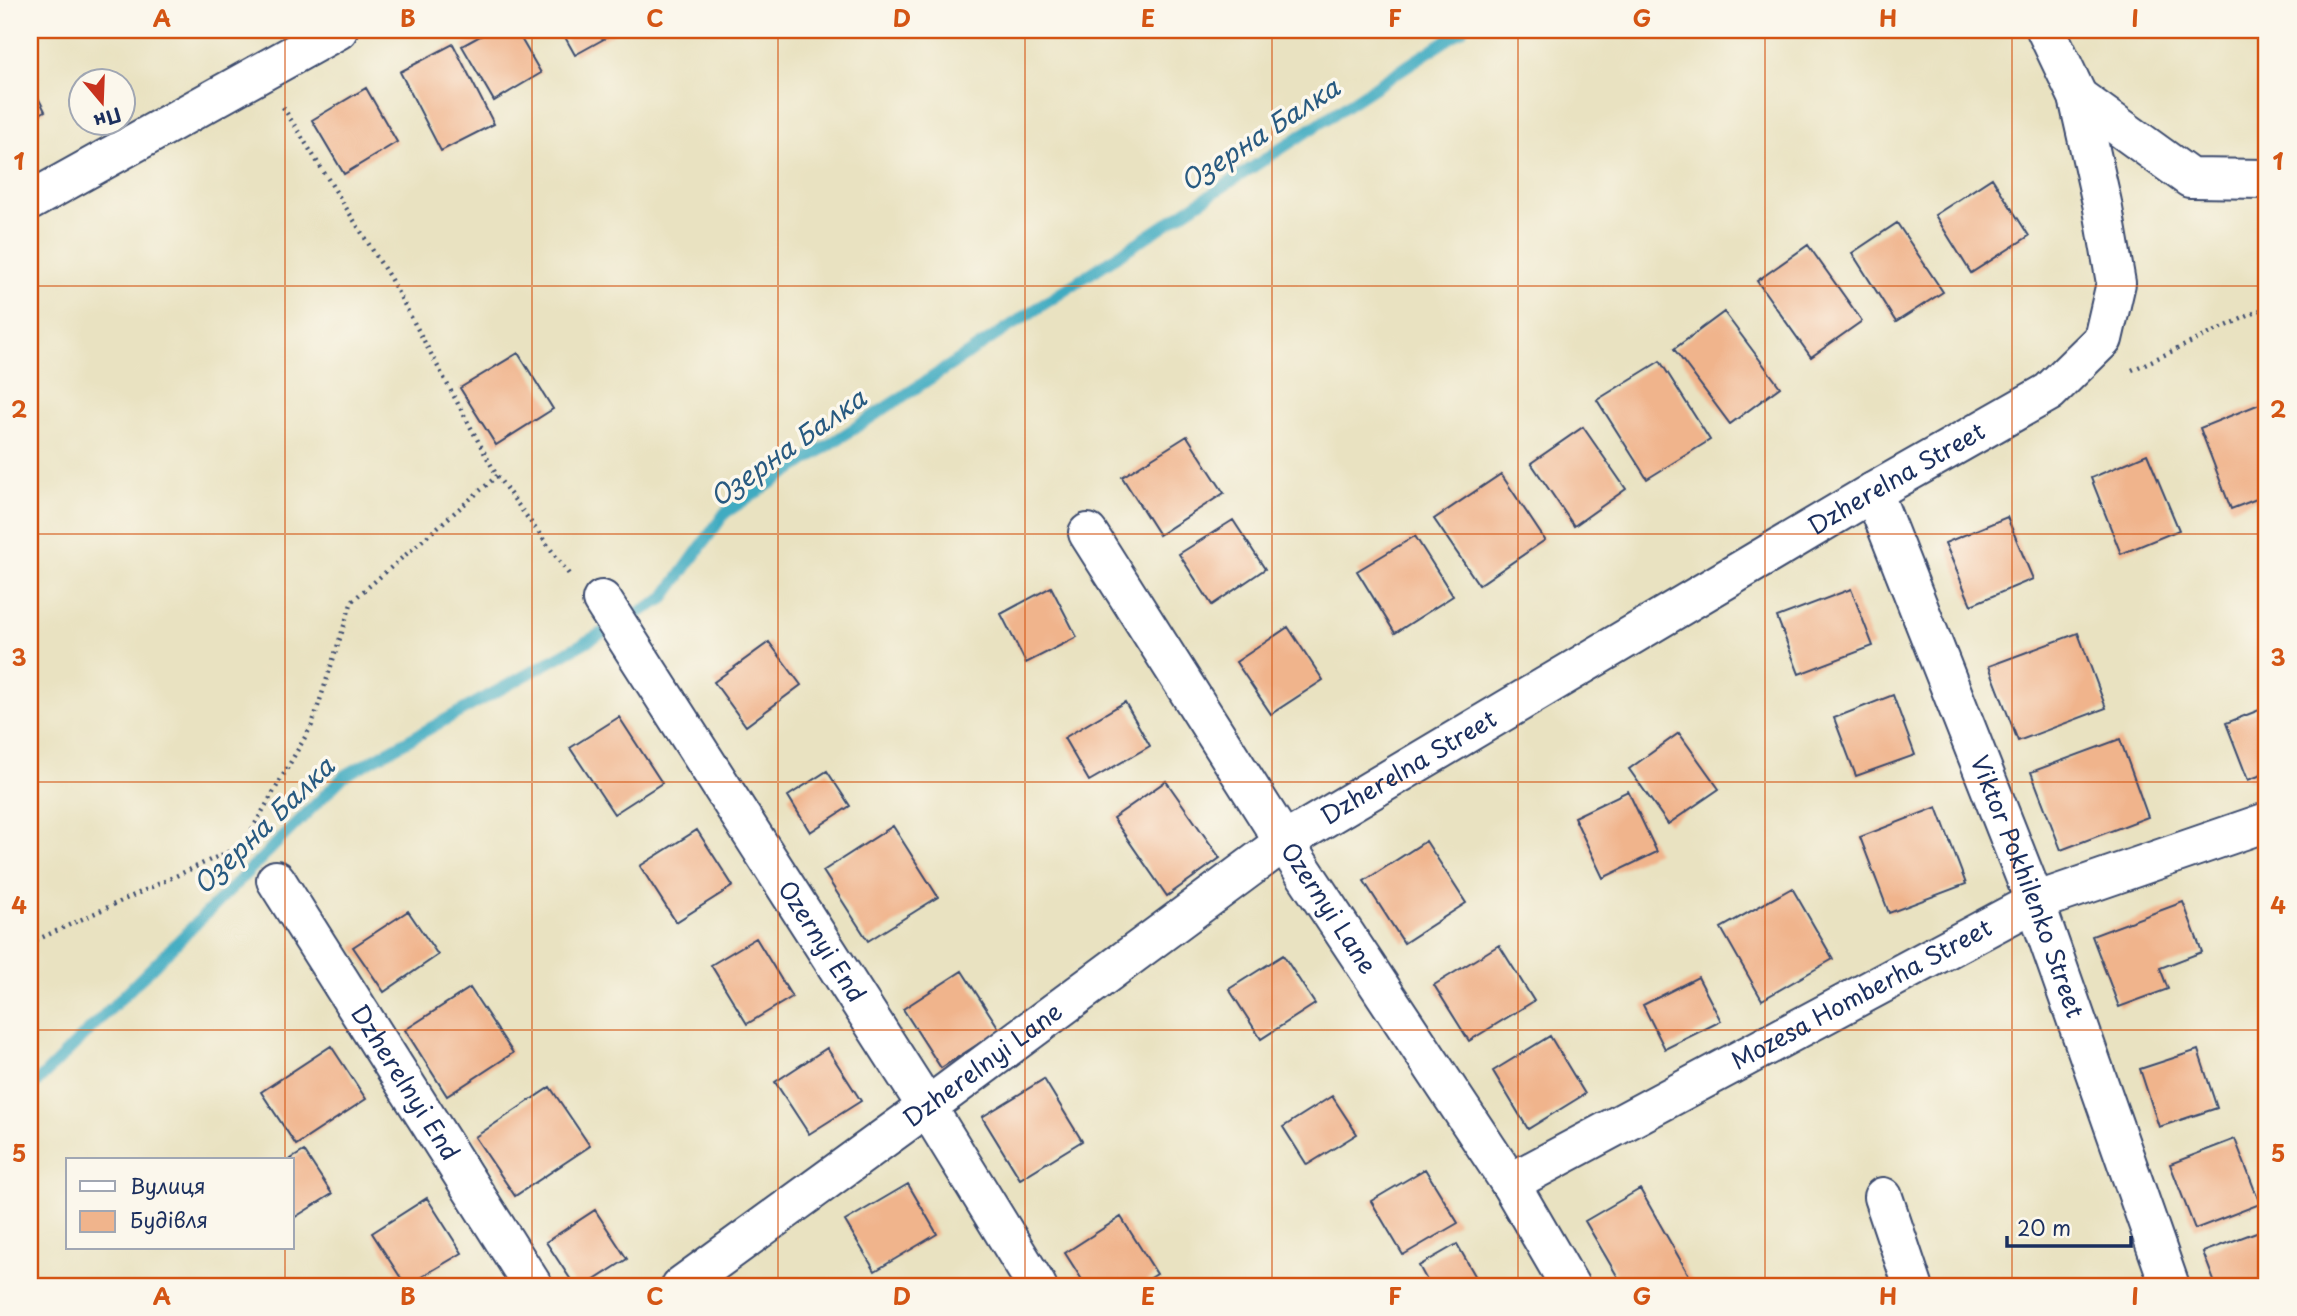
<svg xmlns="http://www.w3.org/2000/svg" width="2297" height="1316" viewBox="0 0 2297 1316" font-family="'Playpen Sans',sans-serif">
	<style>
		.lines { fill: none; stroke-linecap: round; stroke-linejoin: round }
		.stream { stroke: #41abc1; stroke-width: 12 }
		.building { fill: #f0b48c }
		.minor-casing { stroke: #3a4a6d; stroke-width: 42 }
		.path { stroke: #3a4a6d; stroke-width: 4.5; stroke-dasharray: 2 5; stroke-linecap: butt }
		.minor { stroke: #fff; stroke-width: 38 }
		.grid { fill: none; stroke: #d45514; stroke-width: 2; stroke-opacity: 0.55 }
		.labels { text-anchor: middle; stroke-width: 7; stroke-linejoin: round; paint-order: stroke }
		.street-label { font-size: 24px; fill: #1b2f5e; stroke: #fbf7ec }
		.water-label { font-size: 26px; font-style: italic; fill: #285a81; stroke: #fbf7ec }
		.neatline { fill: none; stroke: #d45514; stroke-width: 2.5 }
		.grid-label { font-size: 23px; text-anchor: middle; font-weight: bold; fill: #d45514 }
	</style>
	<rect width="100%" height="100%" fill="#fbf7ec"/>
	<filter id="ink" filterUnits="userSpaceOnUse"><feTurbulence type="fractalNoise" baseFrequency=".0143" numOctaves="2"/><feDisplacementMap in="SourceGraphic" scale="14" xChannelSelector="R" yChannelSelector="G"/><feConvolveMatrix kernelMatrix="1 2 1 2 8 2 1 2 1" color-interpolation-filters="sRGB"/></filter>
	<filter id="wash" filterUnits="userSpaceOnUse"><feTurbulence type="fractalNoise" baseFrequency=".00686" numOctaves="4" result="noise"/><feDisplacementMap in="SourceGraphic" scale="28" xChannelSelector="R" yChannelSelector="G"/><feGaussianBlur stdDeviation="1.57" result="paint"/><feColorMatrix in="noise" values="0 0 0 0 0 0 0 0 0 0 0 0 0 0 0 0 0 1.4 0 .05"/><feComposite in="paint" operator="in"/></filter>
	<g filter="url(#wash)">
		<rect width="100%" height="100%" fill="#e9e2c1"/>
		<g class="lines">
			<!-- stream -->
			<path class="stream" d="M30 1089 344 776 663 599 725 513 1462 30"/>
		</g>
		<g id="blocks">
			<!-- building -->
			<path class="building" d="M491 30H516L541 73 494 101 462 46Z
				M561 30H620L575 55Z
				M453 44 494 124 441 151 400 72Z
				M30 82 45 111 30 119Z
				M366 88 397 142 344 174 312 120Z
				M1992 178 2029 236 1971 273 1935 215Z
				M1897 223 1943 292 1896 322 1852 253Z
				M1808 245 1862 321 1811 357 1757 281Z
				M1724 312 1780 387 1730 424 1674 349Z
				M518 353 553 409 496 445 460 388Z
				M1660 361 1710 440 1647 479 1597 400Z
				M2267 401V495L2231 509 2200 428Z
				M1583 427 1626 489 1574 526 1531 463Z
				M1187 436 1224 493 1159 535 1122 477Z
				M2147 454 2179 530 2121 554 2091 478Z
				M1501 474 1545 540 1479 585 1434 519Z
				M2007 517 2033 579 1971 605 1945 543Z
				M1233 520 1265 569 1212 605 1179 554Z
				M1415 536 1453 596 1395 633 1357 571Z
				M1051 587 1077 637 1026 663 1001 614Z
				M1851 589 1873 646 1799 674 1777 617Z
				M1288 627 1323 680 1271 714 1236 662Z
				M2078 633 2106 708 2018 741 1989 666Z
				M769 642 801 685 746 726 714 682Z
				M1893 695 1915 755 1856 776 1834 718Z
				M1125 702 1150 746 1089 781 1064 738Z
				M2267 707V773L2248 780 2226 723Z
				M619 717 662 783 614 814 570 748Z
				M1679 733 1719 789 1668 824 1629 769Z
				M2120 739 2148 817 2061 850 2031 772Z
				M827 771 850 806 810 832 788 796Z
				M1166 781 1220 858 1167 896 1113 818Z
				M1628 791 1657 852 1603 878 1574 817Z
				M1937 807 1966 884 1889 913 1860 837Z
				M893 826 938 897 868 941 823 871Z
				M697 830 733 886 676 922 640 866Z
				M1426 841 1466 903 1404 943 1364 881Z
				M2267 868V884L2262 870Z
				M1792 888 1833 959 1762 1000 1721 928Z
				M2183 902 2202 952 2160 968 2168 989 2119 1007 2092 936Z
				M408 911 438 955 384 992 353 947Z
				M756 938 792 997 747 1024 711 965Z
				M1499 945 1534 1001 1469 1041 1434 985Z
				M1283 955 1315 1004 1261 1039 1229 989Z
				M962 971 1000 1030 941 1068 903 1009Z
				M1698 977 1721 1021 1665 1049 1643 1005Z
				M470 988 513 1053 447 1096 405 1030Z
				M1550 1036 1585 1094 1528 1129 1493 1071Z
				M331 1046 366 1099 296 1145 261 1092Z
				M827 1048 861 1101 809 1134 775 1082Z
				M2198 1050 2217 1108 2159 1127 2140 1069Z
				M1044 1079 1082 1141 1020 1179 982 1117Z
				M550 1087 590 1146 515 1196 475 1137Z
				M1332 1096 1357 1134 1307 1165 1283 1127Z
				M2235 1139 2260 1204 2195 1229 2170 1164Z
				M304 1151 332 1194 292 1219V1160H289Z
				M1425 1169 1458 1223 1403 1255 1371 1201Z
				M908 1184 937 1234 875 1271 845 1221Z
				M1640 1189 1694 1284 1690 1286H1623L1585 1221Z
				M427 1198 462 1253 406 1286 372 1233Z
				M595 1210 627 1259 585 1286H575L546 1242Z
				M1121 1217 1157 1274 1138 1286H1086L1065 1253Z
				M2267 1228V1286H2216L2203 1252Z
				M1457 1244 1481 1286H1430L1419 1266Z"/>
		</g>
	</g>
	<g filter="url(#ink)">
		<use href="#blocks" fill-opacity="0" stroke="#3a4a6d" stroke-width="2"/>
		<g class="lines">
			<defs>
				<g id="minor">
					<path d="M2078 97 2190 178 2267 179"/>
					<path d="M30 201 338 30"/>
					<path id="s1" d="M1873 492 2035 902 2170 1286"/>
					<path id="s2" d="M1088 533 1284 842 1510 1183 1570 1286"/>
					<path id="s3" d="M602 600 927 1107 1037 1286"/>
					<path id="s4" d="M276 880 533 1286"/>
					<path id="s5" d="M1510 1183 2035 902 2267 822"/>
					<path d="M1883 1197 1913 1286"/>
					<path id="s6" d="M681 1286 927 1107 1284 842 1873 492 2049 392 2103 339 2116 283 2102 203 2078 97 2046 30"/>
				</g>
			</defs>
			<!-- minor casing -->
			<use href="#minor" class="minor-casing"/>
			<!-- path -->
			<path class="path" d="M283 107 390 278 497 476 571 577
				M2132 370 2267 307
				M30 943 243 845 312 725 352 601 497 476"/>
			<!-- minor -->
			<use href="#minor" class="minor"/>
		</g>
	</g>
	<!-- grid -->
	<path class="grid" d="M285 30V1160M532 30V1286M778 30V1286M1025 30V1286M1272 30V1286M1518 30V1286M1765 30V1286M2012 30V1286M30 286H2267M30 534H2267M30 782H2267M30 1030H2267M285 1248V1286"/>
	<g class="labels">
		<!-- street labels -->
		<g class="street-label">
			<text dy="8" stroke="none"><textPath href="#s6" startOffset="1461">Dzherelna Street</textPath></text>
			<text dy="8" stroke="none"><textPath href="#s6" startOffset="894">Dzherelna Street</textPath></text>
			<text dy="8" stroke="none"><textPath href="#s1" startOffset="424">Viktor Pokhilenko Street</textPath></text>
			<text dy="8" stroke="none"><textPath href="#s2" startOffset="446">Ozernyi Lane</textPath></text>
			<text dy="8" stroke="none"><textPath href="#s3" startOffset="406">Ozernyi End</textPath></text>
			<text dy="8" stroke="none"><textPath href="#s5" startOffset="399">Mozesa Homberha Street</textPath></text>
			<text dy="8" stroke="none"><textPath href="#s6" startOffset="374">Dzherelnyi Lane</textPath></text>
			<text dy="8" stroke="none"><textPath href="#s4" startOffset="240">Dzherelnyi End</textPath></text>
		</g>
		<!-- water labels -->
		<g class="water-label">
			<text transform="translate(1260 135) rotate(-33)" y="9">Озерна Балка</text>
			<text transform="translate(788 448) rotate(-35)" y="9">Озерна Балка</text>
			<text transform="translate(264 826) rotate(-44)" y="9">Озерна Балка</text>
		</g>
	</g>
	<!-- margin -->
	<rect width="2297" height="1316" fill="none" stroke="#fbf7ec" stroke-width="77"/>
	<!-- legend -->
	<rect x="66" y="1158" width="228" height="91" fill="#fbf7ec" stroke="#a1a7b3" stroke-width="2"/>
	<rect x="80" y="1181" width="35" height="10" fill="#ffffff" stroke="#a1a7b3" stroke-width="2"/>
	<text x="130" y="1194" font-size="21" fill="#1b2f5e">Вулиця</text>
	<rect x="80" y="1211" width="35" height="21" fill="#f0b48c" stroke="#a1a7b3" stroke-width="2"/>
	<text x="130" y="1228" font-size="21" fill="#1b2f5e">Будівля</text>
	<!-- north arrow -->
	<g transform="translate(102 102) rotate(161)"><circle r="33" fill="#fbf7ec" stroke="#a1a7b3" stroke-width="2"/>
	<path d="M0-5L12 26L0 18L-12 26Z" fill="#c8321e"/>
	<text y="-10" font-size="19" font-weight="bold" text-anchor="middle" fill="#1b2f5e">Пн</text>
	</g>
	<!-- scale -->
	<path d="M2007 1236v10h124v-10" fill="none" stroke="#1b2f5e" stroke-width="3.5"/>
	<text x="2017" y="1236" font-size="21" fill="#1b2f5e" stroke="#fbf7ec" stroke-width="5" paint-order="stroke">20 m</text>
	<rect x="38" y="38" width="2220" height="1240" class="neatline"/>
	<g class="grid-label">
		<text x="162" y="27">A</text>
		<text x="408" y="27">B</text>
		<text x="655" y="27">C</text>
		<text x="902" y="27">D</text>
		<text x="1148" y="27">E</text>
		<text x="1395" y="27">F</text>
		<text x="1642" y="27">G</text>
		<text x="1888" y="27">H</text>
		<text x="2135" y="27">I</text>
		<text x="19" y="170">1</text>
		<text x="2278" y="170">1</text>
		<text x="19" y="418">2</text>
		<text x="2278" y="418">2</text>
		<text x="19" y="666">3</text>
		<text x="2278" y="666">3</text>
		<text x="19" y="914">4</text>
		<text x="2278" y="914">4</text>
		<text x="19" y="1162">5</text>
		<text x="2278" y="1162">5</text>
		<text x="162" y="1305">A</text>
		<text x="408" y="1305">B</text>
		<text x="655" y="1305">C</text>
		<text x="902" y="1305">D</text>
		<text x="1148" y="1305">E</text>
		<text x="1395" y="1305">F</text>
		<text x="1642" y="1305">G</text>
		<text x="1888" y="1305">H</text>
		<text x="2135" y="1305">I</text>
	</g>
</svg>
